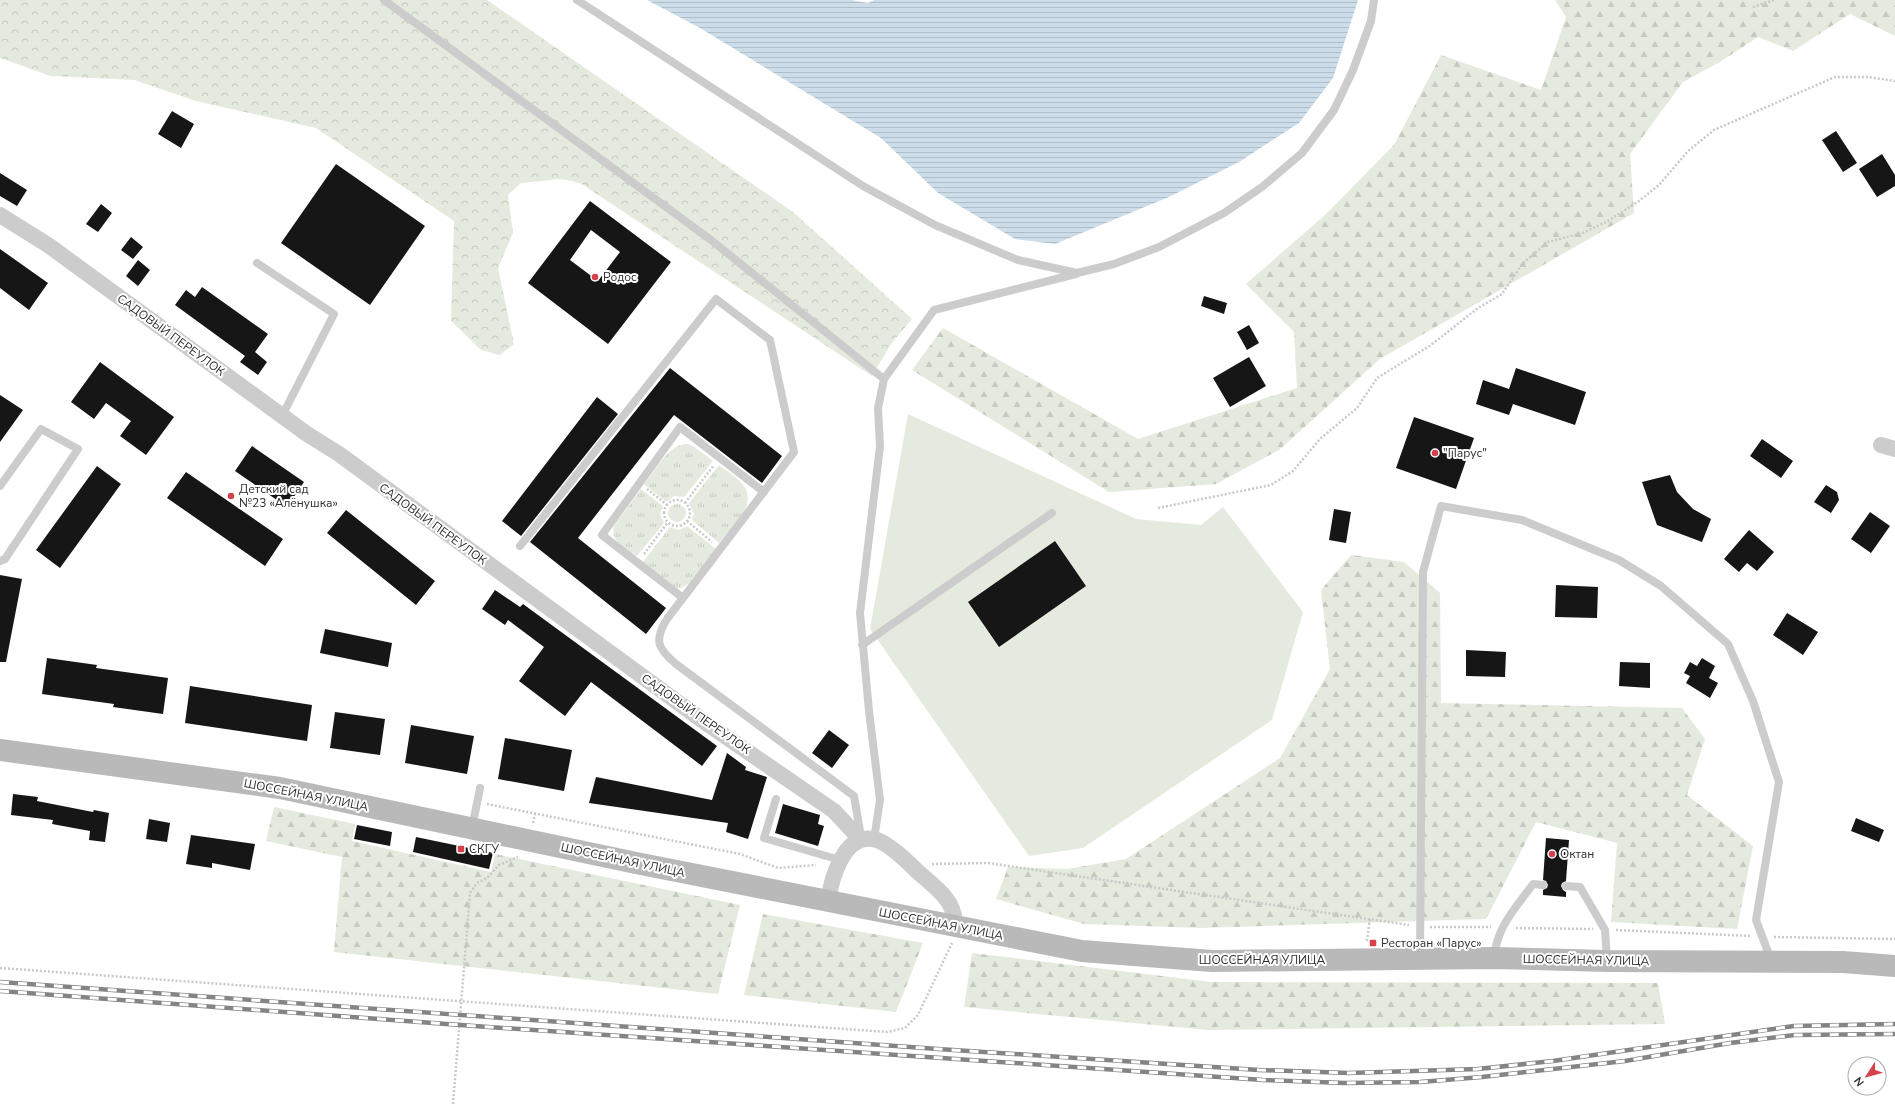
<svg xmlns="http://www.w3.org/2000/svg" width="1895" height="1104" viewBox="0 0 1895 1104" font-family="'Nunito Sans',sans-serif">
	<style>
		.grass { fill: url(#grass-tufts) }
		.forest { fill: url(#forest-firs) }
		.park { fill: url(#park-crowns) }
		.pitch { fill: #e5eade }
		.water { fill: url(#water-rules) }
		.building { fill: #161616; fill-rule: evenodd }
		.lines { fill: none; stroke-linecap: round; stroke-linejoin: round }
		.path { stroke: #c9c9c9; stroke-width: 2.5; stroke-dasharray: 2 2; stroke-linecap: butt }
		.lane { stroke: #ccc; stroke-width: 8 }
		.street { stroke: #ccc; stroke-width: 16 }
		.secondary { stroke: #b9b9b9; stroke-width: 22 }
		.rail-casing { stroke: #848484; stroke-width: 4.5 }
		.rail { stroke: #fff; stroke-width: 3; stroke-dasharray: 9; stroke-linecap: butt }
		.poi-dot { fill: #d5424c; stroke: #fff; stroke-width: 1.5 }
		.labels { text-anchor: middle; stroke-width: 4; stroke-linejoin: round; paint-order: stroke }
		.poi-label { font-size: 12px; fill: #2f2f2f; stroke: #fff; text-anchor: start }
		.street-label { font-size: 12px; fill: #2f2f2f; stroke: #fff }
	</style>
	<defs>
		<pattern id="grass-tufts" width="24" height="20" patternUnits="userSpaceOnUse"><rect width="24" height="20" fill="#e5eade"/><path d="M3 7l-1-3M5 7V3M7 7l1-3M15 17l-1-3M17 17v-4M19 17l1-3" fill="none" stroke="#c5c9bf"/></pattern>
		<pattern id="forest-firs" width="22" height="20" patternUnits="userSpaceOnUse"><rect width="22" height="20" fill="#e5eade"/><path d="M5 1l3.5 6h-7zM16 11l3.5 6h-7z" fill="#c5c9bf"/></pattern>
		<pattern id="park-crowns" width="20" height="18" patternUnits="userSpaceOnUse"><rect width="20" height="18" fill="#e5eade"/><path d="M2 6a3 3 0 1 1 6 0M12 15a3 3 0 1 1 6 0" fill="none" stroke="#c5c9bf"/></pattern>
		<pattern id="water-rules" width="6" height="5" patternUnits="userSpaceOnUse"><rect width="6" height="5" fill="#ccdde9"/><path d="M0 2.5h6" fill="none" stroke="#b0bec8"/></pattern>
	</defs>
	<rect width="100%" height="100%" fill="#fff"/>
	<!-- grass -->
	<path class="grass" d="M688 444 693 446 713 461 684 497 674 496 666 502 644 484C655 471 669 443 688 444Z
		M719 465C726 471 737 477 743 485 759 504 731 528 719 543L692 520 694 514 689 503Z
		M641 489 663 506 660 514 664 523 637 556C626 549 610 542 614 526Z
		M668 513a9 9 0 1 1 18 0a9 9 0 1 1-18 0Z
		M687 526 716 549 688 584 681 588H677L643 562 670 527 679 530Z"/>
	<!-- forest -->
	<path class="forest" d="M1555 0H1895V36L1850 14 1793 51 1758 37 1720 62 1683 82 1630 154 1634 213 1380 359 1279 450 1216 484 1109 492 912 370 943 328 1138 439 1297 388 1294 332 1246 284 1325 215 1394 145 1441 55 1541 90 1566 17Z
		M1351 555 1404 562 1440 593 1441 703 1682 708 1705 739 1687 795 1753 846 1737 929 1611 922 1617 843 1536 822 1486 919 1201 928 1084 924 996 899 1008 867 1067 869 1126 859 1280 758 1330 669 1321 590Z
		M274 807 355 824 352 841 491 872 495 854 740 905 718 994 334 952 342 857 266 841Z
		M763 914 923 943 896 1012 744 995Z
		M972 953 1211 982 1658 983 1665 1024 1208 1030 964 1007Z"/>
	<!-- park -->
	<path class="park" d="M0 0H487L793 212 912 319 891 344 872 376 580 183 561 179 521 183 508 195 513 233 498 268 514 344 500 355 481 350 451 321 454 221 316 128 196 101 134 80 51 76 0 58Z"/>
	<!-- pitch -->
	<path class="pitch" d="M908 414 1136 519 1201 525 1223 507 1303 612 1272 720 1083 848 1029 856 870 629Z"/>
	<!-- water -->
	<path class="water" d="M647 0H851L868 3 874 0H1358L1333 78 1299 123 1239 162 1169 197 1055 244 1015 239 938 193 881 138 700 28Z"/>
	<!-- building -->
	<path class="building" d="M172 111 194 124 181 148 158 134Z
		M1836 131 1857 163 1843 172 1822 140Z
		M1882 154 1895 175V186L1877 197 1859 169Z
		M336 164 425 226 370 305 281 243Z
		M0 173 27 190 17 206 0 196Z
		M590 201 671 262 608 344 528 283ZM591 230 620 252 598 281 570 260Z
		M101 204 112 213 98 232 86 224Z
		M131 237 143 247 133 259 121 250Z
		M0 249 48 283 29 310 0 288Z
		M138 260 150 270 138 286 126 276Z
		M202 287 268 334 255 352 267 362 258 375 240 362 245 356 175 305 186 290 195 297Z
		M1204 296 1227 303 1224 314 1201 306Z
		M1249 325 1259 343 1247 350 1237 332Z
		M1249 357 1266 386 1230 407 1213 378Z
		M100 362 174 417 146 455 120 436 131 421 106 403 94 419 71 402Z
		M670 368 782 456 762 483 674 415 578 538 666 608 646 634 530 542Z
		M1516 368 1586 392 1575 425 1513 404 1509 415 1476 404 1483 380 1509 389Z
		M0 395 23 410 0 442Z
		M597 397 618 414 521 536 502 521Z
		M1414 417 1474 438 1456 489 1396 468Z
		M1762 439 1793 461 1781 478 1750 456Z
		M252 446 304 482 287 507 235 471Z
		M97 466 121 484 60 568 36 550Z
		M186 472 283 539 265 566 167 498Z
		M1670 475 1677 492 1693 509 1711 519 1702 542 1657 525 1642 482Z
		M1826 485 1837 492 1839 500 1831 513 1814 502Z
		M1334 509 1351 512 1346 543 1329 540Z
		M346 510 435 581 416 605 327 533Z
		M1870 512 1890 526 1871 553 1851 539Z
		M1749 530 1774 552 1757 571 1747 563 1739 572 1724 559Z
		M1055 541 1086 586 999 647 968 602Z
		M0 575 22 579 6 662H0Z
		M1556 585 1598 587 1597 618 1555 617Z
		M495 590 520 607 523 604 717 746 702 766 591 682 565 716 519 681 544 647 508 620 505 625 482 609Z
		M1787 613 1818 632 1803 655 1773 635Z
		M325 629 392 643 388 667 320 653Z
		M1466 650 1506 652 1505 677 1466 676Z
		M47 658 97 665 96 668 168 678 163 714 113 707 114 704 42 694Z
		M1702 658 1715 666 1709 678 1718 683 1710 698 1686 683 1690 676 1684 673 1690 662 1697 666Z
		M1620 662 1650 663V688L1619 686Z
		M190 686 312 705 307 741 185 723Z
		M335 712 385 719 380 755 330 748Z
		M411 725 474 736 467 774 405 763Z
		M829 730 849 745 832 768 812 753Z
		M505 738 572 750 564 791 498 779Z
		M727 753 746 767 745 770 767 777 748 839 726 832 728 823 589 803 596 777 712 800Z
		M13 794 38 797 37 801 93 812 94 810 109 813 105 842 89 840 90 831 52 824 53 820 11 815Z
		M783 804 820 815 818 824 824 826 818 846 775 833Z
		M1856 818 1884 830 1879 842 1851 831Z
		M149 819 170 823 167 842 146 839Z
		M357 825 392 832 390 846 354 839Z
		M191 835 255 844 250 870 212 863V868L186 864Z
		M416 837 493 853 489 869 413 852Z
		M1546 838 1569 840 1566 881 1562 883 1561 886 1563 890 1566 892V897L1543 895V890L1547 888 1548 885 1546 881 1543 880Z"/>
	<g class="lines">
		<!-- path -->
		<path class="path" d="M1753 7 1774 0
			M647 489 667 505
			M664 513a13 13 0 1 1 26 0a13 13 0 1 1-26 0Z
			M685 503 714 465
			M1158 508 1271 485 1293 471 1320 439 1357 408 1377 378 1431 345 1478 308 1502 294 1523 263 1548 242 1583 233 1608 221 1639 201 1659 185 1688 151 1714 130 1835 77H1868L1895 81
			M687 521 712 542
			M644 554 668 522
			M487 804 740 854 778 868 816 865
			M533 823 535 814
			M932 864 988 863 1409 925
			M1370 919 1367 940H1370
			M1430 927H1491
			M1516 928 1593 929
			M1616 930 1751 936
			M1774 937 1895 939
			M0 968 887 1032 905 1028 918 1015 952 943
			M453 1104 470 893 477 883 487 878 499 865 518 857"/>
		<!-- lane -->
		<path class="lane" d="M384 0 711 240 884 379
			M577 0 863 186 935 225 1018 260 1077 273 1114 264 1159 247 1224 213 1262 187 1302 153 1334 110 1353 70 1371 21 1374 0
			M257 263 334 314 282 416
			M0 486 41 429 78 449 5 559 0 561
			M520 546 716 299 770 340 794 452 667 619C654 640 657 648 676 664L854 796 861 837
			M683 598 602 535 680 427 764 492
			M862 645 1052 513
			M776 799 764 838 840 860
			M472 828 480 788
			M874 839 880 800 869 711 860 613 880 446 878 408 884 379 934 310 1076 274
			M1566 886 1580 887 1605 930 1607 960
			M1420 957 1423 572 1441 506 1522 520 1619 560 1661 586 1728 644 1753 701 1779 782 1756 920 1771 960
			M1494 958C1497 926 1515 909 1533 884L1543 885"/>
		<!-- street -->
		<path class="street" d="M0 215 48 245 307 434 339 454 706 723 834 811 861 840
			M1881 445 1895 449
			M828 902C831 880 843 834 873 839 886 841 908 862 917 871 929 882 949 896 953 912 955 917 955 922 955 927"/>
		<!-- secondary -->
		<path class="secondary" d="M0 750 280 788 636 863 1082 951 1212 961 1494 958 1607 961 1843 962 1895 966"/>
		<defs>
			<path id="rail" d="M0 982 938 1049 1259 1070 1349 1073 1478 1069 1553 1061 1794 1026 1895 1024
				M0 991 460 1025 1263 1080 1345 1083 1420 1082 1482 1077 1625 1061 1730 1043 1795 1035 1895 1034"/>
		</defs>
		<!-- rail casing -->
		<use href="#rail" class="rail-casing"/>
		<!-- rail -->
		<use href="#rail" class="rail"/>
	</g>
	<!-- markers -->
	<g class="poi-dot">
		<circle cx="595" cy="277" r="4"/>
		<circle cx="1435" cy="453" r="4"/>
		<circle cx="231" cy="496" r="4"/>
		<rect x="457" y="845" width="8" height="8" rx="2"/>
		<circle cx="1552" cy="854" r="4"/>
		<rect x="1369" y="939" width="8" height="8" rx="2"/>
	</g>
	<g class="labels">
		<!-- poi labels -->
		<g class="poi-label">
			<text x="603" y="281">Родос</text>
			<text x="1443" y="457">"Парус"</text>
			<text x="239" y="493">Детский сад<tspan x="239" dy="14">№23 «Алёнушка»</tspan></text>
			<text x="469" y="853">СКГУ</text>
			<text x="1560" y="858">Октан</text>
			<text x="1381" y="947">Ресторан «Парус»</text>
		</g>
		<!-- street labels -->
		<g class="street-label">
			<text transform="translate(171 335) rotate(36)" y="4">САДОВЫЙ ПЕРЕУЛОК</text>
			<text transform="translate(433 524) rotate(36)" y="4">САДОВЫЙ ПЕРЕУЛОК</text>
			<text transform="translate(696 714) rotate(35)" y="4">САДОВЫЙ ПЕРЕУЛОК</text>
			<text transform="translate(306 795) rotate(11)" y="4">ШОССЕЙНАЯ УЛИЦА</text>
			<text transform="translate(623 860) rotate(12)" y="4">ШОССЕЙНАЯ УЛИЦА</text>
			<text transform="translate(941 924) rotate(11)" y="4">ШОССЕЙНАЯ УЛИЦА</text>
			<text x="1262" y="964">ШОССЕЙНАЯ УЛИЦА</text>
			<text transform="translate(1586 960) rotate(1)" y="4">ШОССЕЙНАЯ УЛИЦА</text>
		</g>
	</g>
	<!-- north arrow -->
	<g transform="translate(1867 1076) rotate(234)"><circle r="19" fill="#ffffff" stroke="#acacac"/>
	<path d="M0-3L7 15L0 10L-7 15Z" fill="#d5424c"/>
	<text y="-6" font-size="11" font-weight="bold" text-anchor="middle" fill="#2f2f2f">N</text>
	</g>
</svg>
